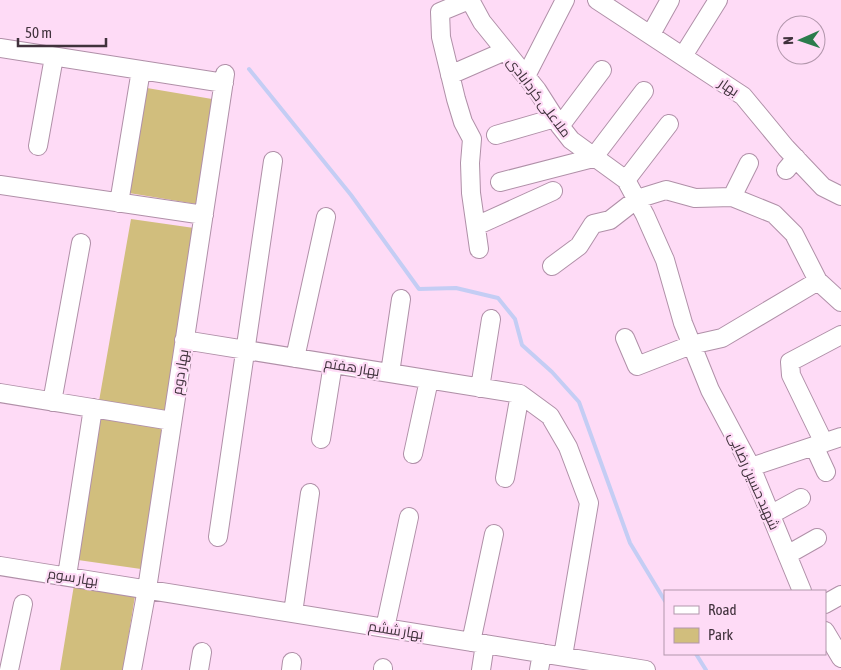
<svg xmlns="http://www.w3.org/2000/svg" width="841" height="670" viewBox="0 0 841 670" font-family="'Asap Condensed',Cairo,sans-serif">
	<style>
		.green { fill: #d1be7d }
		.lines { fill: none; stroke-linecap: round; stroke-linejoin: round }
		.stream { stroke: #c4cdf4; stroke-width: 4 }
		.minor-casing { stroke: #b090a8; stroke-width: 20 }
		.minor { stroke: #fff; stroke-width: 18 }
		.labels { text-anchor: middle; stroke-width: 4.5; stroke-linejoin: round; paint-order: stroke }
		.street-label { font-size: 14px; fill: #40323c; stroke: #fedbf6 }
	</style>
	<rect width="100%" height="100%" fill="#fedbf6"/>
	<!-- green -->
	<path class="green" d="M147 88 212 99 196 204 129 193Z
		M131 219 194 228 165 412 99 401Z
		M99 418 162 427 141 569 78 560Z
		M74 585 135 596 123 670H60Z"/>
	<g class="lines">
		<!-- stream -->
		<path class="stream" d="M249 69 351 195 419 289 456 288 498 298 515 319 522 345 552 372 579 402 630 543 665 601
			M696 654 706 670"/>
		<defs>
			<path id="minor" d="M469 0 440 12 441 37 456 99 463 122 472 139 470 163 471 193 479 249
				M470 0 482 22 537 90 560 126 571 140 626 180 645 215 665 260 683 323 710 390 751 467 802 591
				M597 0 743 96 786 148 823 187 841 196
				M651 34 670 0
				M0 48 224 83
				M683 56 718 0
				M450 75 505 51
				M526 76 565 0
				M560 126 602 70
				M496 135 555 118
				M38 146 54 57
				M786 170 796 158
				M626 180 669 124
				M500 182 593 158 644 91
				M0 185 204 215
				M732 197 749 163
				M119 203 141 70
				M476 226 553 191
				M552 266 579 246 593 224 610 220 637 199 666 190 695 198 732 197 774 214 794 234 818 281 841 302
				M625 338 637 366 691 345 722 338 818 281
				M184 340 520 394 550 416 568 447 589 503 563 656
				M295 358 326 217
				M390 373 401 299
				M480 388 491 319
				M0 393 172 421
				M52 402 81 243
				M321 439 333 364
				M824 443 791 375 790 362 841 335
				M814 446 826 472
				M413 454 429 380
				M751 467 841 437
				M505 478 520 394
				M770 515 801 498
				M218 537 273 161
				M787 555 817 538
				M0 566 646 670
				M67 576 93 408
				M825 604 841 595
				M293 613 310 493
				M385 628 409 517
				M825 631 841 658
				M471 642 494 534
				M9 670 23 604
				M132 670 147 589 225 74
				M199 670 202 652
				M291 670 292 662
				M383 670V668
				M481 670 485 644
				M539 670 542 653"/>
		</defs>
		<!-- minor casing -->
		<use href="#minor" class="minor-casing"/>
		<!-- minor -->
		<use href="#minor" class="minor"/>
	</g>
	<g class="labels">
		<!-- street labels -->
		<g class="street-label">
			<text transform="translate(729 87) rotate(34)" y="5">بهار</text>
			<text transform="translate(539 97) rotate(53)" y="5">ملاعلی کردابادی</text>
			<text transform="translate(352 367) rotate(9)" y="5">بهار هفتم</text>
			<text transform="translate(180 372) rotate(-81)" y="5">بهار دوم</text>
			<text transform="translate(754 481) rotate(66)" y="5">شهید حسین رضایی</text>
			<text transform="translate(73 577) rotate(9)" y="5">بهار سوم</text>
			<text transform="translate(396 630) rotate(9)" y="5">بهار ششم</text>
		</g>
	</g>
	<!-- legend -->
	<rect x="664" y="590" width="162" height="65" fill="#fedbf6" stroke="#b297ac"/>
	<rect x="674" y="606" width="25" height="8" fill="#ffffff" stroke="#b297ac"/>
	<text x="708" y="615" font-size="15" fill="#40323c">Road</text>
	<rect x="674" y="628" width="25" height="15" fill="#d1be7d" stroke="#b297ac"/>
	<text x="708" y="640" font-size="15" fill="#40323c">Park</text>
	<!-- north arrow -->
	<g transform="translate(801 40) rotate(268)"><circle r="24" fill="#fedbf6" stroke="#b297ac"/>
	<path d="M0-4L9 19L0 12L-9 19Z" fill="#2b7c4c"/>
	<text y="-8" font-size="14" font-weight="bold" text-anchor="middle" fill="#40323c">N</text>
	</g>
	<!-- scale -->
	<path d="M18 38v8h88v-8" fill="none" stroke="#40323c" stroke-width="2.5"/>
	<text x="25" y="38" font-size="15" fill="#40323c" stroke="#fedbf6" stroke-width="4" paint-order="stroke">50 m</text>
</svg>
